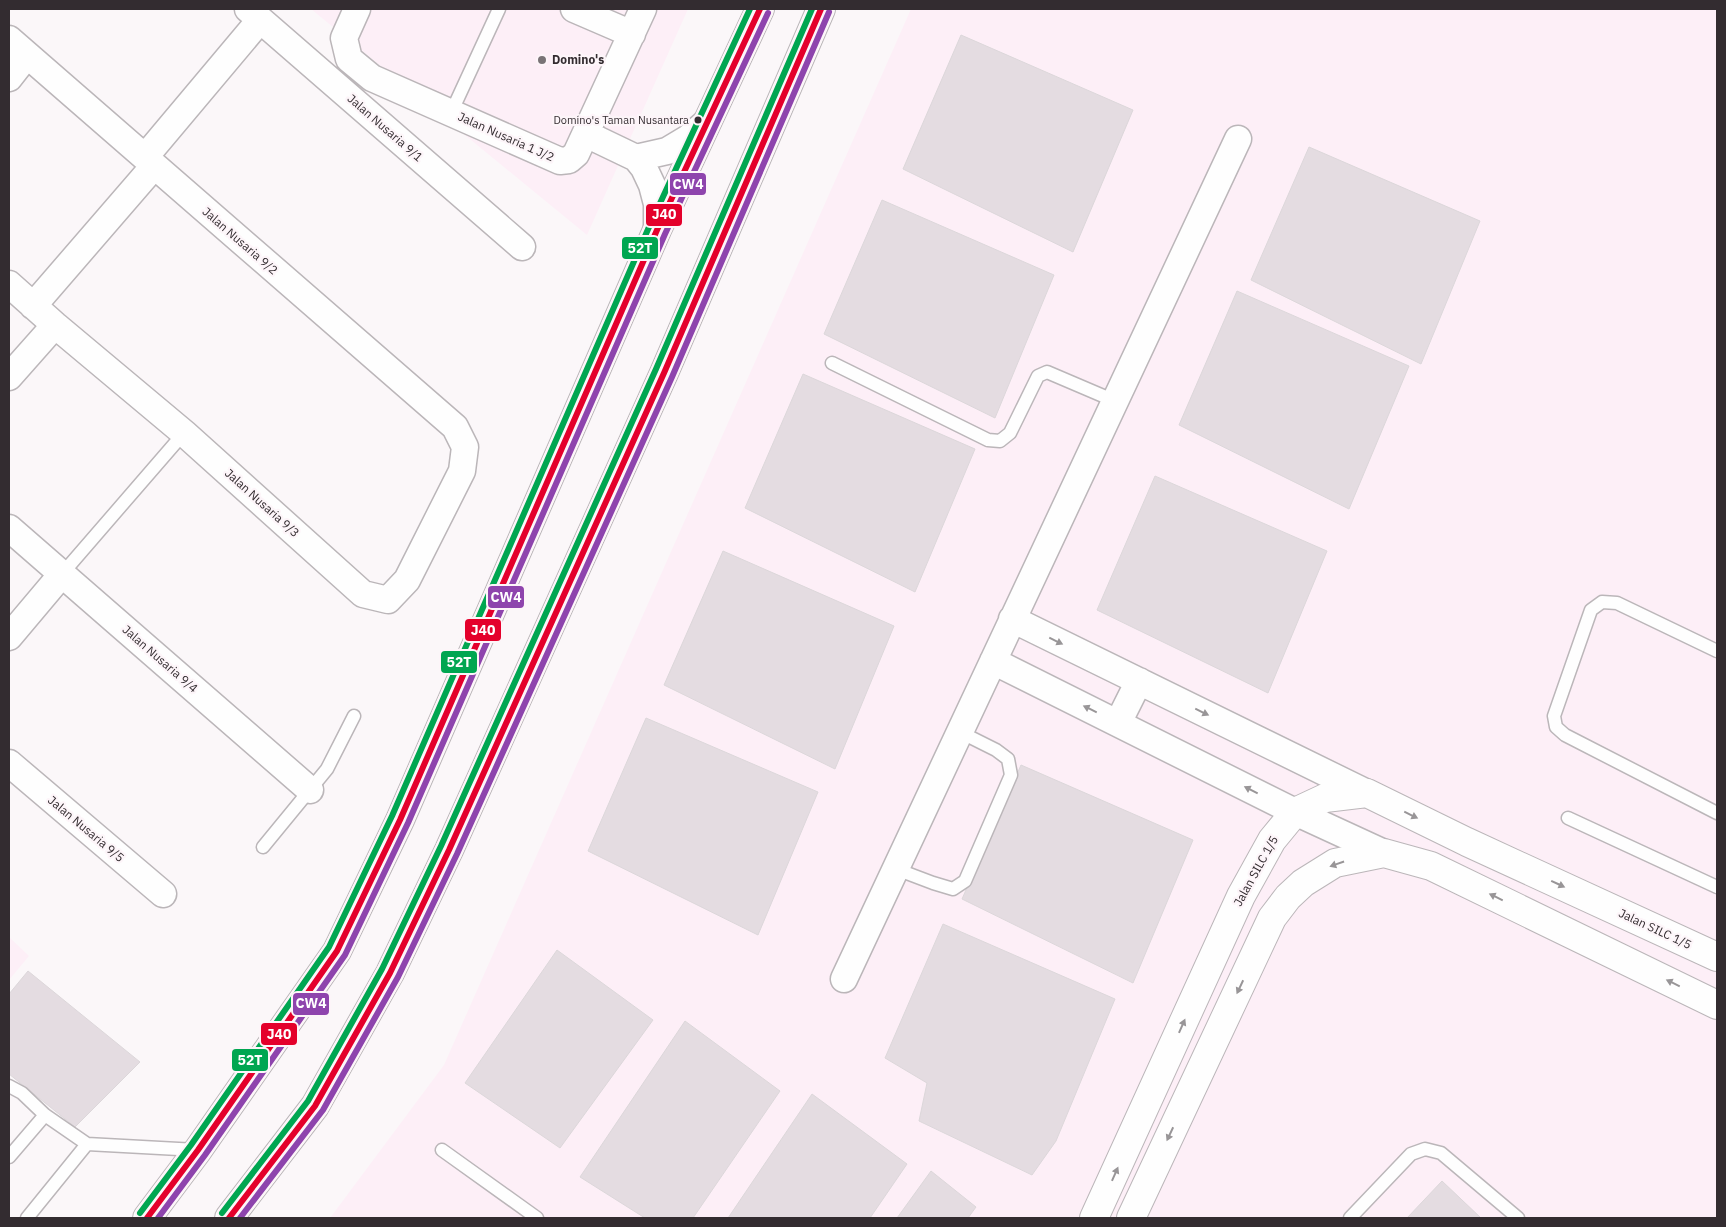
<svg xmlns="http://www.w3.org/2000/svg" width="1726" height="1227" viewBox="0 0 1726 1227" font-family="'IBM Plex Sans',sans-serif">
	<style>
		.built { fill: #fdeff7 }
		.building { fill: #e4dce1; stroke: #dcd7da }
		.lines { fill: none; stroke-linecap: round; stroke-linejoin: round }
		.service-casing { stroke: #bbb6b9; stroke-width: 15 }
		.minor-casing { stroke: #bbb6b9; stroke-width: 29 }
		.tertiary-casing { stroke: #bbb6b9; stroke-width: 30 }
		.primary-casing { stroke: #bbb6b9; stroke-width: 30 }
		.service { stroke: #fefefe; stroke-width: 12 }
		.minor { stroke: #fefefe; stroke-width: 26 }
		.tertiary { stroke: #fefefe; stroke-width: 28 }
		.primary { stroke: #fefefe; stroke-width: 28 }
		.bus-1-casing { stroke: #fdf5f9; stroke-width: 10 }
		.bus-2-casing { stroke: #fdf5f9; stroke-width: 10 }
		.bus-3-casing { stroke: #fdf5f9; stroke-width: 10 }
		.bus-1 { stroke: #e4002b; stroke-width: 6 }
		.bus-2 { stroke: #8e44ad; stroke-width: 6 }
		.bus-3 { stroke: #00a651; stroke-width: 6 }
		.oneway { fill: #989597 }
		.poi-dot { fill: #797376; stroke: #fdf5f9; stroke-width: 2 }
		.bus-dot { fill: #332c30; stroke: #fdf5f9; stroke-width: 2 }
		.labels { text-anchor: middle; stroke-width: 4.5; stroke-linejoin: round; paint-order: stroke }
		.bus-label { font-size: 11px; fill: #332c30; stroke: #fdf5f9; text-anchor: end }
		.poi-label { font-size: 12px; font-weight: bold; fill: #332c30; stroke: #fdf5f9; text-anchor: start }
		.street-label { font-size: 12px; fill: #332c30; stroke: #fdf5f9 }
		.line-badge { stroke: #fdf5f9; stroke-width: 2 }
		.badge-label { font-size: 14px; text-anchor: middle; font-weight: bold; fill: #fff }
	</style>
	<rect width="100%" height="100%" fill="#fbf7f9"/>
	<!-- built -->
	<path class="built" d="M311 9H688L587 235Z
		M911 9H1717V1218H330L444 1065Z
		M9 937 29 956 9 980Z"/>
	<!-- building -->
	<path class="building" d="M961 35 1133 110 1073 252 903 169Z
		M1309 147 1480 221 1421 364 1251 280Z
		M882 200 1054 275 995 418 824 334Z
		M1237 291 1409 366 1349 509 1179 425Z
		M803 374 975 449 915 592 745 508Z
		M1155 476 1327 551 1268 693 1097 610Z
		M723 551 894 626 835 769 664 685Z
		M646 718 818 792 758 935 588 851Z
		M1021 765 1193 840 1133 983 962 899Z
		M943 924 1115 999 1056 1141 1032 1175 919 1121 927 1083 885 1058Z
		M557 950 653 1020 560 1148 465 1083Z
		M28 971 140 1062 75 1127 9 1074V994Z
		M685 1021 780 1091 693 1218H645L580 1177Z
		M812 1094 907 1164 870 1218H728Z
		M931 1171 976 1207 968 1218H897Z
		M1442 1181 1481 1218H1407Z"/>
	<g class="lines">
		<defs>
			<path id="service" d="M451 113 499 9
				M832 363 988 440 1000 441 1010 433 1038 376 1047 372 1115 401
				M62 574 184 433
				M1717 651 1617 603 1602 602 1591 610 1554 716 1556 727 1565 735 1717 813
				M1568 818 1717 887
				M263 847 327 769 354 716
				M896 869 933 883 953 889 965 881 1011 775 1008 759 996 750 960 732
				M9 1086 22 1093 45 1115 87 1144 197 1150
				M442 1150 537 1218
				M9 1157 45 1115
				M27 1218 87 1144
				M1350 1218 1411 1154 1425 1149 1441 1153 1518 1218"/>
			<path id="minor" d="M248 9 522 247
				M357 9 344 38 349 59 372 78 560 161 569 160 576 154 643 9
				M574 9 632 34
				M9 39 455 427 465 447 462 471 407 580 388 600 363 594 184 433 55 325 9 284
				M9 78 27 55
				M586 134 636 158 644 168 652 185 657 204V230
				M145 157 260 20
				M636 158 667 151 687 139 708 121
				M33 306 154 166
				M9 377 55 325
				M9 528 310 790
				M1012 619 1367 793
				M9 637 62 574
				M993 661 1295 812 1384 853
				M1118 723 1139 681
				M9 763 163 894
				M844 979 1238 139"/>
			<path id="tertiary" d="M1094 1218 1241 896 1272 840 1295 812 1325 798 1367 793 1467 842 1717 957
				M1131 1218 1272 918 1288 897 1303 883 1335 863 1384 853 1431 866 1717 1005"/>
			<path id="primary" d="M147 1218 198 1150 337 951 400 820 657 230 760 9
				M229 1218 315 1106 390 973 449 850 664 373 821 9"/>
		</defs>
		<!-- service casing -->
		<use href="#service" class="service-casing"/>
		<!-- minor casing -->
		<use href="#minor" class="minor-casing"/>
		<!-- tertiary casing -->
		<use href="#tertiary" class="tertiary-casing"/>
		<!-- primary casing -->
		<use href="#primary" class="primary-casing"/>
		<!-- service -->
		<use href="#service" class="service"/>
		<!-- minor -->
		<use href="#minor" class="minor"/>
		<!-- tertiary -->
		<use href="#tertiary" class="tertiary"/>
		<!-- primary -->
		<use href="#primary" class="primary"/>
		<defs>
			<path id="bus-1" d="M147 1218 198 1150 337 951 400 820 657 230 760 9
				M229 1218 315 1106 390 973 449 850 664 373 821 9"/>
			<path id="bus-2" d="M158 1218 205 1155 345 955 408 823 665 234 768 13
				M240 1218 323 1110 398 977 457 854 672 377 829 12"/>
			<path id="bus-3" d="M140 1213 191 1145 329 947 392 816 649 227 750 9
				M222 1213 308 1101 382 969 441 846 656 369 812 9"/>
		</defs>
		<!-- bus-1 casing -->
		<use href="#bus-1" class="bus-1-casing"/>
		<!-- bus-2 casing -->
		<use href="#bus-2" class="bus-2-casing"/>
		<!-- bus-3 casing -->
		<use href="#bus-3" class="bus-3-casing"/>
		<!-- bus-1 -->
		<use href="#bus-1" class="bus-1"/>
		<!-- bus-2 -->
		<use href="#bus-2" class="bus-2"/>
		<!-- bus-3 -->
		<use href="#bus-3" class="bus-3"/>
	</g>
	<!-- one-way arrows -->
	<defs><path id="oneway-solid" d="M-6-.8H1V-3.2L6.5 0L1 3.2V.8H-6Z" transform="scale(1.25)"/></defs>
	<g class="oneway">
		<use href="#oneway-solid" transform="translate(1056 641) rotate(26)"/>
		<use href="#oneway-solid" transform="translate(1090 709) rotate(-154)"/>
		<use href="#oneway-solid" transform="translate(1202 712) rotate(26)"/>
		<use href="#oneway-solid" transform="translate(1251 790) rotate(-153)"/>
		<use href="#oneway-solid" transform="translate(1411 815) rotate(26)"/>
		<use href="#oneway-solid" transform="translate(1337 864) rotate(161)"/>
		<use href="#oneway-solid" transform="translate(1558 884) rotate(25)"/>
		<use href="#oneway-solid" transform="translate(1496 897) rotate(-154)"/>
		<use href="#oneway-solid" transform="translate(1673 983) rotate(-154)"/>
		<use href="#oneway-solid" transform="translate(1240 987) rotate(115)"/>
		<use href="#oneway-solid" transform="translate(1182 1026) rotate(-66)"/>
		<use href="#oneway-solid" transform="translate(1170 1134) rotate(115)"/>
		<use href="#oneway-solid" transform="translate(1115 1174) rotate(-66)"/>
	</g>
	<!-- markers -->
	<circle class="poi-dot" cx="542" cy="60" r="5"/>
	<circle class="bus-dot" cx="698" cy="120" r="4.5"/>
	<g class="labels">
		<!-- bus labels -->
		<g class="bus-label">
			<text x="689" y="124">Domino's Taman Nusantara</text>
		</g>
		<!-- poi labels -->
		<g class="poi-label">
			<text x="552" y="64">Domino's</text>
		</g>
		<!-- street labels -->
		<g class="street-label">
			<text transform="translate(385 128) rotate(41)" y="4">Jalan Nusaria 9/1</text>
			<text transform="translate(506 137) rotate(24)" y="4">Jalan Nusaria 1 J/2</text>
			<text transform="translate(240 241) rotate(41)" y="4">Jalan Nusaria 9/2</text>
			<text transform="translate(262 503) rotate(42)" y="4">Jalan Nusaria 9/3</text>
			<text transform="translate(160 659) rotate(41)" y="4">Jalan Nusaria 9/4</text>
			<text transform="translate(86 829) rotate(40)" y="4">Jalan Nusaria 9/5</text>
			<text transform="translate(1256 871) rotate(-61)" y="4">Jalan SILC 1/5</text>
			<text transform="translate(1655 929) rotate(25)" y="4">Jalan SILC 1/5</text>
		</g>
	</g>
	<g class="line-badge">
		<rect x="669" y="172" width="38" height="24" rx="5" fill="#8e44ad"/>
		<rect x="645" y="203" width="38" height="24" rx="5" fill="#e4002b"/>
		<rect x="621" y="236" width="38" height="24" rx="5" fill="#00a651"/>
		<rect x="487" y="585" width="38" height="24" rx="5" fill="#8e44ad"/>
		<rect x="464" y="618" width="38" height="24" rx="5" fill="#e4002b"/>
		<rect x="440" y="650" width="38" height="24" rx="5" fill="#00a651"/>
		<rect x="292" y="992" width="38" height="24" rx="5" fill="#8e44ad"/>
		<rect x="260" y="1022" width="38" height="24" rx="5" fill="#e4002b"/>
		<rect x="231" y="1048" width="38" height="24" rx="5" fill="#00a651"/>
	</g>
	<g class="badge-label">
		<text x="688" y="189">CW4</text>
		<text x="664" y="219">J40</text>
		<text x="640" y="253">52T</text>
		<text x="506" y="602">CW4</text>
		<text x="483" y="635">J40</text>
		<text x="459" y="667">52T</text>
		<text x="311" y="1008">CW4</text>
		<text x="279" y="1039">J40</text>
		<text x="250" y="1065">52T</text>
	</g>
	<!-- border -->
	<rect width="1726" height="1227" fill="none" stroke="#332c30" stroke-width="20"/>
</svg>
